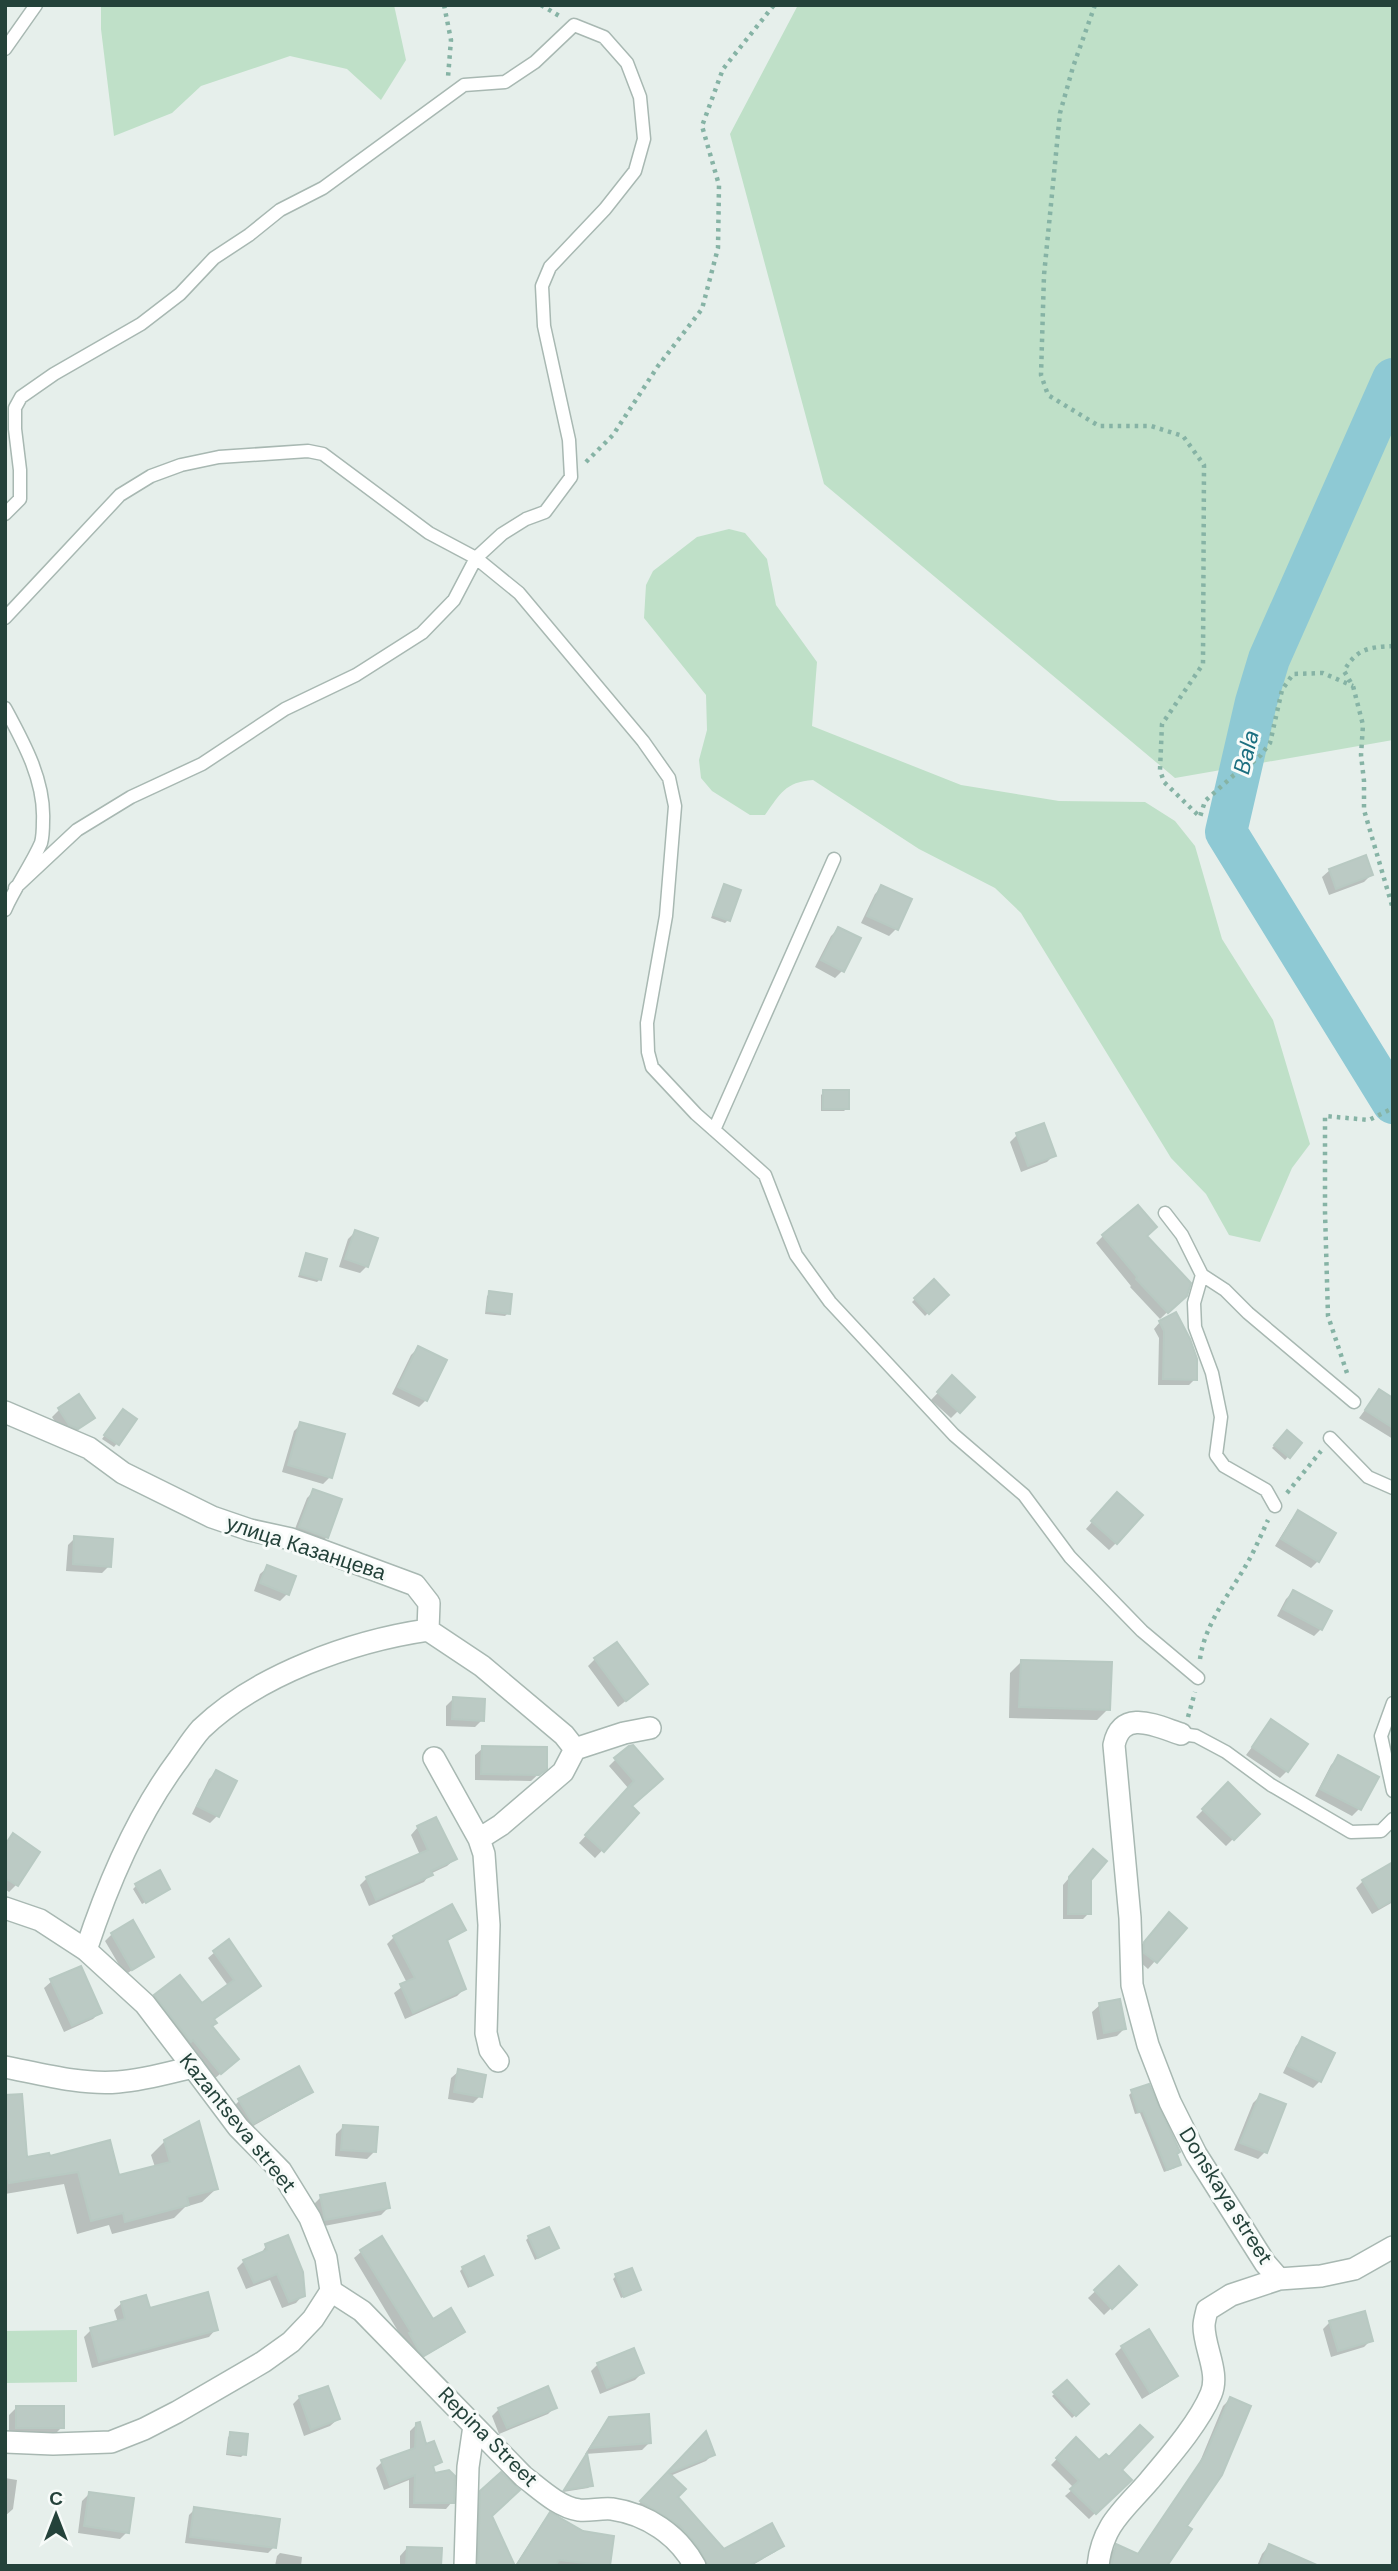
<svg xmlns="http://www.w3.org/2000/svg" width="1398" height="2571" viewBox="0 0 1398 2571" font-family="'DM Sans',sans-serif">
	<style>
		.green { fill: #bfe0c8 }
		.shadow { fill: #0003 }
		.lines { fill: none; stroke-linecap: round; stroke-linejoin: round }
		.river { stroke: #8ec9d4; stroke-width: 42 }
		.building { fill: #bbcac4; stroke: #b8c9c2; stroke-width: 2 }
		.service-casing { stroke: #a8b8b2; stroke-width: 15 }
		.minor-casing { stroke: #a8b8b2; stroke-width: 24 }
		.tertiary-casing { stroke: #a8b8b2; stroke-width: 24 }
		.path { stroke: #86b3a5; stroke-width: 4.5; stroke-dasharray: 3.5 5; stroke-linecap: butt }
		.service { stroke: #fff; stroke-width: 12 }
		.minor { stroke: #fff; stroke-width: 21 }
		.tertiary { stroke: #fff; stroke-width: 21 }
		.labels { text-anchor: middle; stroke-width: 6; stroke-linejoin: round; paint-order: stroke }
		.street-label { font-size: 21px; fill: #24423a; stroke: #f7fbf9 }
		.water-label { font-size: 23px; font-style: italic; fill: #1c6f80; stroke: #f7fbf9 }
	</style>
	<rect width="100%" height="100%" fill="#e6efeb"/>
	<!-- green -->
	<path class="green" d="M101 5H394L406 60 381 100 347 69 290 56 201 86 172 113 114 136 101 29Z
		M798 5H1393V740L1175 778 824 484 730 134Z
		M729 529 745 533 767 559 776 605 817 662 812 726 961 785 1059 801 1145 802 1175 821 1195 846 1222 939 1273 1020 1310 1144 1292 1168 1260 1242 1229 1235 1206 1194 1171 1158 1021 913 995 888 919 849 813 780C785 782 780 794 765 815H750L712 791 701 778 699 760 707 730 706 695 644 618 646 585 653 571 697 537Z
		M77 2330V2382L6 2383 5 2331Z"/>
	<!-- shadow -->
	<path class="shadow" d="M1330 870 1371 875 1364 882 1329 895 1322 877Z
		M724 886 728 920 725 923 711 918Z
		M882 887 896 929 889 936 861 923 875 894Z
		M838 929 842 971 835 978 815 967 831 936Z
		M824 1092 847 1108 844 1111H821V1095Z
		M1017 1135 1054 1155 1047 1162 1021 1172 1010 1142Z
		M355 1232 367 1266 360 1273 339 1267 348 1239Z
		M1103 1236H1145L1185 1295 1160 1319 1130 1287 1131 1286 1096 1243Z
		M307 1255 320 1279 317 1282 298 1277Z
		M933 1282 946 1295 925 1316 912 1302Z
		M490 1293 508 1313 505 1316 485 1314 487 1296Z
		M1160 1322 1195 1379 1189 1385H1158L1159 1338 1154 1329Z
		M418 1348 426 1400 419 1407 392 1394 411 1355Z
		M952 1378 972 1397 951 1418 931 1400Z
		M1379 1391 1393 1400V1439L1359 1418Z
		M59 1410 93 1418 70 1435 62 1432 52 1417Z
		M120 1414 135 1420 114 1447 102 1439Z
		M301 1424 330 1477 323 1484 282 1472 294 1431Z
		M1287 1432 1300 1444 1285 1460 1272 1448Z
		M314 1491 327 1537 320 1544 293 1534 307 1498Z
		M1110 1501 1116 1543 1109 1550 1086 1529Z
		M1298 1512 1318 1561 1311 1568 1275 1546 1291 1520Z
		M75 1538 109 1566 102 1573 66 1571 68 1545Z
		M268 1567 287 1594 280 1601 254 1591 260 1574Z
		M1293 1592 1321 1629 1314 1636 1277 1616 1286 1599Z
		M595 1659 638 1691 618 1707 588 1666Z
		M1022 1661 1108 1709 1097 1720 1009 1718 1010 1673Z
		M453 1699 482 1720 475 1727 446 1726V1706Z
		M1271 1722 1287 1771 1280 1778 1246 1755Z
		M483 1748 545 1768 531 1781 475 1780V1755Z
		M1339 1757 1359 1809 1352 1816 1315 1796 1331 1765Z
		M616 1759 654 1786 630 1807 637 1813 595 1858 579 1843 629 1789 609 1766Z
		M216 1772 217 1816 210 1823 192 1814 209 1779Z
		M1228 1785 1258 1814 1226 1846 1196 1817Z
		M418 1827 455 1859 447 1866 430 1874 424 1882 369 1906 360 1885 367 1878 420 1855 411 1835Z
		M13 1836 16 1885 9 1892 5 1889V1844Z
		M1087 1857 1089 1913 1083 1919H1063V1885Z
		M1393 1864V1902L1372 1914 1356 1888 1363 1881Z
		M136 1886 165 1891 142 1904 133 1889Z
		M1162 1922 1184 1928 1148 1969 1138 1960 1137 1950Z
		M464 1930 446 1942 464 1989 457 1996 405 2019 394 1993 407 1983 387 1944 394 1937Z
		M112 1934 152 1956 125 1975 105 1941Z
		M228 1941 259 1986 213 2020 210 2027 231 2065 214 2079 149 2002 155 1996 202 2006 229 1987 208 1958Z
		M52 1981 100 2012 93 2019 64 2032 44 1988Z
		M1100 2005 1124 2029 1117 2036 1097 2040 1092 2012Z
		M1303 2039 1320 2081 1313 2088 1283 2073 1296 2046Z
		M459 2071 480 2096 473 2103 448 2099 451 2078Z
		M310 2091 303 2098 246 2130 232 2108 239 2101Z
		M1132 2092 1175 2155 1179 2165 1175 2168 1164 2172 1140 2113 1135 2114 1129 2095Z
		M1260 2096 1265 2152 1258 2159 1234 2150 1253 2103Z
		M5 2097 26 2159 48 2158 118 2177 155 2167 151 2155 165 2141 216 2189 202 2202 185 2207 174 2218 112 2234 109 2225 77 2234 64 2184 5 2194Z
		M343 2127 374 2152 367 2159 335 2156 336 2134Z
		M321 2197 388 2208 381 2215 319 2227 314 2204Z
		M529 2237 557 2248 535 2260 526 2240Z
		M266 2246 303 2295 296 2303 282 2308 270 2280 246 2289 237 2268 244 2261 260 2255Z
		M362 2251 432 2321 463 2331 456 2338 416 2361 354 2258Z
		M463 2268 491 2274 468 2288 460 2271Z
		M1119 2269 1135 2285 1104 2315 1088 2298Z
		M616 2276 639 2290 621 2298 613 2279Z
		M122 2303 148 2310 216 2329 209 2337 92 2368 84 2337 91 2330 118 2323 114 2310Z
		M1330 2322 1371 2340 1364 2347 1331 2357 1323 2329Z
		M1122 2347 1176 2376 1168 2383 1142 2399 1115 2354Z
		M598 2364 642 2373 635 2380 600 2394 591 2371Z
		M1067 2382 1087 2404 1072 2418 1052 2396Z
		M300 2397 338 2419 330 2426 304 2436 293 2404Z
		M1230 2399 1185 2527 1165 2566H1107L1110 2553 1117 2546 1137 2556 1199 2464 1223 2406Z
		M555 2407 548 2414 499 2434 492 2416 499 2409Z
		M16 2408 62 2427 55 2434H9V2415Z
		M610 2419 649 2443 642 2450 585 2454 603 2426Z
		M416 2425 425 2446 440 2461 432 2468 452 2502 446 2509 409 2508V2480L384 2490 376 2468 382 2462 410 2451V2431Z
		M231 2434 244 2454 241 2457 226 2455 228 2437Z
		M705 2434 713 2454 706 2461 670 2476 676 2497 723 2552 782 2546 775 2552 751 2566H698L635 2508Z
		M1076 2439 1099 2462 1119 2470 1129 2480 1089 2519 1065 2496 1074 2488 1051 2465Z
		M584 2458 591 2485 588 2488 563 2492Z
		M501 2474 490 2516 513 2566H472L474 2500Z
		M5 2478 17 2480 13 2509 5 2516Z
		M89 2494 127 2532 120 2539 78 2533 82 2501Z
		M195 2509 274 2547 268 2553 185 2543 189 2515Z
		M550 2515 609 2566H515L543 2522Z
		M1269 2546 1284 2566H1257L1262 2554Z
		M407 2548 440 2566H400V2556Z
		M280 2553 302 2557 301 2566H275L277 2556Z"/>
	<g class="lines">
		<!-- river -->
		<path class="river" d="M1393 379 1269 659 1256 702 1226 832 1393 1103"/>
	</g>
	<!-- building -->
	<path class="building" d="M1366 855 1373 875 1336 889 1329 869Z
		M724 884 741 890 730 921 713 915Z
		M881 885 912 899 898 930 867 916Z
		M838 927 861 938 844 972 821 960Z
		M823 1090H849V1109H823Z
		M1044 1123 1056 1156 1028 1166 1016 1133Z
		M1138 1205 1157 1227 1147 1236 1191 1283 1187 1296 1168 1313 1136 1279 1137 1277 1102 1235Z
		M355 1230 378 1238 368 1267 345 1259Z
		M306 1253 327 1259 321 1280 300 1274Z
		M934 1279 949 1295 929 1314 914 1298Z
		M489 1291 512 1294 510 1314 487 1311Z
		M1176 1312 1190 1339 1197 1359V1380L1163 1379 1164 1331 1159 1321Z
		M418 1346 447 1360 427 1401 398 1387Z
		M952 1375 975 1397 960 1413 937 1392Z
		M1379 1389 1393 1398V1428L1365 1410Z
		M79 1394 95 1418 78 1429 69 1425 58 1408Z
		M123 1409 137 1419 119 1445 104 1435Z
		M300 1422 345 1434 332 1478 288 1465Z
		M1287 1430 1302 1443 1290 1458 1274 1445Z
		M313 1489 342 1499 328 1538 299 1527Z
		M1117 1492 1143 1515 1117 1544 1091 1521Z
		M1298 1510 1336 1533 1319 1562 1281 1539Z
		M74 1536 113 1539 111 1567 73 1564Z
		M267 1565 296 1576 289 1595 260 1583Z
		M1293 1590 1332 1611 1322 1630 1283 1609Z
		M617 1642 648 1684 626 1701 594 1658Z
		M1021 1660 1112 1662 1110 1710 1019 1707Z
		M453 1697 485 1699 484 1721 452 1719Z
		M1271 1719 1308 1744 1288 1772 1252 1747Z
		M633 1745 663 1779 632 1806 639 1813 604 1852 585 1835 634 1781 614 1758 629 1746Z
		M482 1746 547 1747V1769L539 1775 481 1774Z
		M1338 1755 1379 1777 1361 1810 1320 1789Z
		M216 1770 237 1781 219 1817 197 1806Z
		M1228 1782 1260 1814 1234 1840 1202 1809Z
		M436 1817 457 1859 431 1871 433 1875 376 1900 366 1877 428 1850 417 1826Z
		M13 1833 40 1852 18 1886 5 1878V1845Z
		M1093 1849 1107 1861 1091 1880V1914H1068L1069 1877Z
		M1393 1862V1900L1379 1908 1362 1880Z
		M160 1870 170 1889 146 1903 135 1884Z
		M452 1904 466 1930 447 1940 466 1989 413 2013 400 1984 415 1978 393 1936Z
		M1169 1912 1187 1928 1157 1963 1144 1953V1942Z
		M133 1920 154 1957 132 1970 111 1933Z
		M229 1939 261 1986 214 2019 217 2023 212 2026 239 2059 221 2074 193 2040 191 2042 154 1995 180 1975 202 2003 234 1980 213 1951Z
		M81 1966 102 2013 72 2026 50 1979Z
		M1120 1999 1126 2029 1104 2033 1099 2003Z
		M1302 2037 1335 2053 1321 2082 1288 2066Z
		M299 2066 313 2092 253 2124 238 2099Z
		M458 2069 486 2075 482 2097 454 2092Z
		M1149 2084 1180 2152 1177 2154 1181 2165 1167 2170 1143 2111 1138 2112 1131 2090Z
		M22 2094 27 2157 49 2153 50 2156 110 2140 119 2175 170 2162 164 2140 199 2121 218 2189 187 2197 189 2205 125 2222 123 2213 91 2221 78 2172 9 2183 5 2161V2095Z
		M1260 2094 1286 2104 1267 2153 1240 2143Z
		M343 2125 378 2127 376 2152 341 2150Z
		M385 2183 390 2208 325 2220 320 2195Z
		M549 2227 559 2248 538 2258 528 2236Z
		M288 2235 303 2272 305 2296 289 2302 277 2274 254 2283 243 2260 267 2250 265 2244Z
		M382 2236 433 2319 451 2308 465 2332 424 2356 419 2351 409 2333 411 2332 360 2250Z
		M484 2256 493 2275 471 2286 462 2267Z
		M1119 2266 1137 2285 1112 2309 1094 2290Z
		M632 2268 641 2290 624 2297 615 2274Z
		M208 2292 218 2330 99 2362 90 2328 125 2319 121 2302 146 2295 150 2308Z
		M1365 2311 1373 2341 1338 2351 1329 2321Z
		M1149 2329 1178 2376 1150 2393 1121 2346Z
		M634 2348 644 2373 607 2388 597 2363Z
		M1067 2380 1089 2404 1076 2416 1053 2392Z
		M328 2386 340 2419 311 2430 299 2396Z
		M548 2386 557 2408 507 2428 498 2408Z
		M1230 2397 1251 2406 1222 2475 1187 2526 1192 2529 1167 2566H1111L1116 2544 1138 2554 1205 2455Z
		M16 2406H64V2428H16Z
		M649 2414 651 2443 590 2448 609 2417Z
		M420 2422 426 2444 434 2441 442 2462 433 2466 435 2473 449 2470 455 2476 454 2503H414L415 2475 390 2485 381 2460 415 2448 416 2423Z
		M1140 2425 1153 2437 1122 2470 1132 2480 1096 2514 1070 2489 1079 2481 1056 2458 1076 2437 1099 2460 1106 2454 1109 2457Z
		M706 2431 715 2455 669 2473 686 2489 678 2497 724 2549 772 2523 784 2546 748 2566H708L698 2547 680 2526 640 2501Z
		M230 2432 248 2434 246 2455 228 2453Z
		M587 2453 593 2486 564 2490Z
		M501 2472 520 2490 492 2516 515 2566H478L480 2491Z
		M89 2492 134 2498 129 2533 84 2526Z
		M194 2507 280 2519 276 2548 190 2537Z
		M550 2512 583 2531 614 2536 610 2566 559 2560 555 2566H516Z
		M1269 2544 1319 2566H1260Z
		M407 2547 442 2548 441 2566H406Z"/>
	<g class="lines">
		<defs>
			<path id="service" d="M5 49 36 5
				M5 514 20 499V470L15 429V408L21 397 54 374 141 324 180 294 214 258 249 235 280 210 323 188 464 85 505 82 535 62 574 25 604 37 627 63 640 97 644 139 635 171 605 209 550 267 542 286 544 326 569 440 571 477 545 512 526 519 502 534 476 558 454 600 422 633 356 675 285 709 202 764 131 797 77 830 15 888
				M5 618 120 495 151 476 181 465 219 457 308 451 323 454 429 533 476 558 519 593 643 741 669 778 675 806 666 916 647 1023 648 1052 652 1067 696 1114 765 1175 796 1255 830 1302 954 1435 1024 1495 1070 1557 1142 1631 1198 1678
				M5 708C24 743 45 781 43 821 43 828 43 836 41 843 31 866 15 887 5 910
				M714 1130 834 859
				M1165 1213 1182 1235 1202 1275 1194 1303 1195 1327 1212 1373 1221 1417 1216 1455 1224 1466 1266 1490 1275 1506
				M1202 1275 1225 1290 1248 1313 1354 1402
				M1330 1438 1368 1477 1393 1488
				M1393 1703 1381 1736 1393 1791
				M1181 1734 1196 1736 1226 1752 1271 1785 1351 1832 1381 1831 1393 1819"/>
			<path id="minor" d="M5 1412 89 1448 123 1473 212 1517 250 1530 291 1539 415 1585 429 1603 428 1630
				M428 1630 482 1666 564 1735 575 1749
				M1181 1734C1156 1726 1122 1708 1114 1745L1130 1918 1132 1985 1148 2045 1170 2102 1196 2154 1265 2263 1279 2279
				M434 1758 479 1839 484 1854 489 1925 486 2033 490 2050 498 2061
				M479 1839 501 1825 563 1772 575 1749 624 1733 650 1728
				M5 1908 40 1920 86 1950 145 2004 193 2067
				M86 1950C108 1883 137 1815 179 1759 186 1749 193 1738 201 1729 257 1675 352 1641 428 1630
				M331 2291 362 2311 523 2476C539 2488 558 2507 579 2510 590 2511 601 2508 612 2509 647 2514 678 2535 695 2566
				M465 2566 468 2467 474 2426
				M1098 2566C1102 2525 1124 2510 1149 2481 1169 2457 1199 2423 1211 2394 1220 2373 1204 2348 1204 2326 1204 2321 1206 2315 1207 2310L1231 2295 1279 2279 1321 2276 1354 2269 1393 2247"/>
			<path id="tertiary" d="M5 2067C41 2074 81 2085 118 2082 144 2080 168 2073 193 2067L238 2127 281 2171 310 2218 326 2258 331 2291 313 2319 291 2342 263 2362 177 2412 144 2429 111 2442 53 2444 5 2442"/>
		</defs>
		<!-- service casing -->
		<use href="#service" class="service-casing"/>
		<!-- minor casing -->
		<use href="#minor" class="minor-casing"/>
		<!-- tertiary casing -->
		<use href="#tertiary" class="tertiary-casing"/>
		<!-- path -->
		<path class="path" d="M444 5 451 40 448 77
			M541 5 561 17
			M1095 5 1073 67 1060 113 1044 275 1041 375 1048 395 1099 426H1151L1183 436 1204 465 1203 664 1162 724 1160 770 1164 782 1200 817 1205 801 1234 775 1245 769 1261 755 1270 743 1282 690 1293 674 1323 673 1353 686
			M586 462 613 435 658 366 702 309 718 248 719 185 702 126 723 69 774 5
			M1393 646C1369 647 1356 649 1344 671L1353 686 1363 725 1361 755 1364 781V810L1393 909
			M1347 1373 1328 1316 1325 1212V1116L1369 1120 1393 1108
			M1287 1493 1321 1451
			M1200 1659C1205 1622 1232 1591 1249 1560 1256 1547 1262 1533 1268 1520
			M1188 1717 1195 1692"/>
		<!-- service -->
		<use href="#service" class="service"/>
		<!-- minor -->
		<use href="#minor" class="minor"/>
		<!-- tertiary -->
		<use href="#tertiary" class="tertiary"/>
	</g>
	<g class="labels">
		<!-- street labels -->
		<g class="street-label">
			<text transform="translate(306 1548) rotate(18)" y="7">улица Казанцева</text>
			<text transform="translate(238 2123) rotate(51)" y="7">Kazantseva street</text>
			<text transform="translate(1226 2196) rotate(58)" y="7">Donskaya street</text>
			<text transform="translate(488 2437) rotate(45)" y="7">Repina Street</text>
		</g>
		<!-- water labels -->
		<g class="water-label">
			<text transform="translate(1246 752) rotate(-76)" y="8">Bala</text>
		</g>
	</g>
	<!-- border -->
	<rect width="1398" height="2571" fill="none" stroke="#24423a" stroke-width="14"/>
	<!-- north arrow -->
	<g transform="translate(56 2515)" stroke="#f7fbf9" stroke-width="5" paint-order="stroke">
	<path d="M0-5L12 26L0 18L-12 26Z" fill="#24423a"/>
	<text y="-10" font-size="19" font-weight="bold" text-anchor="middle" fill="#24423a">С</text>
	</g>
</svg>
